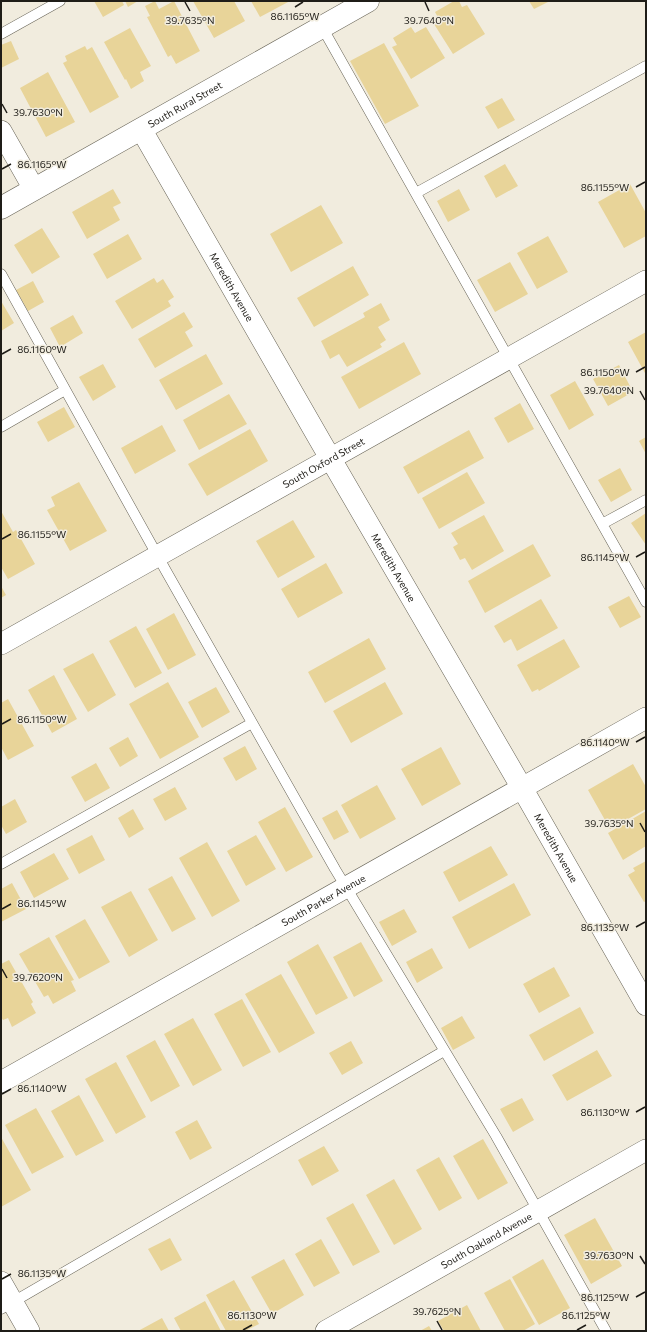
<svg xmlns="http://www.w3.org/2000/svg" width="647" height="1332" viewBox="0 0 647 1332" font-family="Commissioner,sans-serif">
	<style>
		.building { fill: #e8d499 }
		.lines { fill: none; stroke-linecap: round; stroke-linejoin: round }
		.service-casing { stroke: #676356; stroke-width: 11 }
		.minor-casing { stroke: #676356; stroke-width: 22 }
		.secondary-casing { stroke: #676356; stroke-width: 23 }
		.service { stroke: #fff; stroke-width: 10 }
		.minor { stroke: #fff; stroke-width: 21 }
		.secondary { stroke: #fff; stroke-width: 22 }
		.ticks { fill: none; stroke: #1f1d18; stroke-width: 1.5 }
		.labels { text-anchor: middle; stroke-width: 3; stroke-linejoin: round; paint-order: stroke }
		.street-label { font-size: 10px; fill: #1f1d18; stroke: #f1ecde }
		.ticks-label { font-size: 10px; text-anchor: middle; fill: #1f1d18; stroke: #f1ecde; stroke-width: 3; stroke-linejoin: round; paint-order: stroke }
	</style>
	<rect width="100%" height="100%" fill="#f1ecde"/>
	<!-- building -->
	<path class="building" d="M94 1H122L124 5 103 17Z
		M125 1H138L128 7Z
		M155 1 159 9 174 1 200 51 176 64 171 55 168 57 147 17 150 16 145 6Z
		M193 1H234L245 21 214 38Z
		M251 1H290L260 17Z
		M454 1H459L462 7 467 5 485 34 453 54 434 24 440 21 435 12Z
		M529 1H550L534 9Z
		M411 27 415 33 426 27 445 58 411 79 392 47 397 45 393 38Z
		M130 28 151 66 140 72 144 81 131 89 126 79 125 80 104 42Z
		M11 41 19 59 1 68V45Z
		M384 43 419 106 385 124 350 61Z
		M85 46 87 50 92 47 119 97 90 113 63 63 67 61 65 56Z
		M48 72 75 122 46 137 20 88Z
		M502 98 515 120 498 129 485 107Z
		M505 164 518 186 496 198 484 176Z
		M630 184 646 213V236L624 248 598 202Z
		M113 189 121 203 113 207 120 220 87 239 72 212Z
		M459 189 470 210 448 222 437 201Z
		M321 205 343 243 291 272 270 234Z
		M42 228 60 257 32 274 14 245Z
		M128 234 142 259 107 279 93 254Z
		M548 236 568 272 537 289 517 253Z
		M510 262 528 294 495 312 477 280Z
		M353 266 369 295 314 327 297 298Z
		M154 278 157 283 163 279 174 297 168 301 171 306 132 329 115 301Z
		M33 281 44 302 28 311 16 290Z
		M1 301 14 323 1 331Z
		M381 303 390 320 378 327 386 340 380 344 382 347 347 367 339 354 330 359 321 341 365 317 363 313Z
		M184 312 193 327 185 332 193 346 155 368 138 339Z
		M73 315 83 333 60 347 50 328Z
		M646 332V375L628 342Z
		M404 342 421 374 359 409 341 377Z
		M206 354 223 384 176 410 159 380Z
		M103 364 116 387 93 401 79 377Z
		M619 365 633 392 608 406 593 379Z
		M575 381 594 415 569 430 550 395Z
		M229 394 247 424 199 450 183 420Z
		M520 403 534 429 508 443 494 418Z
		M64 407 75 427 48 442 37 422Z
		M162 425 176 451 135 474 121 448Z
		M250 429 268 461 207 496 188 464Z
		M469 430 484 458 418 494 403 467Z
		M646 437V454L639 441Z
		M620 468 632 490 611 502 598 480Z
		M467 472 485 503 439 529 422 498Z
		M79 482 107 531 70 551 47 510 55 506 51 497Z
		M1 511 13 532 16 530 35 564 8 579 1 567Z
		M646 513V545L631 523Z
		M484 515 504 551 472 570 465 558 460 560 453 547 458 544 451 533Z
		M293 520 315 557 278 578 256 541Z
		M533 544 551 576 485 613 468 581Z
		M326 563 343 593 298 618 281 589Z
		M1 586 6 595 1 598Z
		M629 596 641 617 620 628 608 607Z
		M541 599 558 628 517 651 511 639 504 643 494 626Z
		M174 613 196 655 168 670 146 629Z
		M136 626 162 673 135 688 109 641Z
		M369 638 386 669 325 703 308 672Z
		M564 639 580 667 539 691 538 689 532 692 517 665Z
		M93 653 116 695 88 712 63 669Z
		M54 675 77 719 52 733 28 690Z
		M168 682 199 737 160 759 129 704Z
		M385 682 403 714 351 743 333 711Z
		M216 687 230 712 202 728 188 702Z
		M8 699 34 746 8 760 1 747V703Z
		M128 737 138 756 120 767 109 748Z
		M245 746 257 769 236 781 223 758Z
		M441 747 461 784 422 806 401 769Z
		M96 763 110 788 85 802 71 777Z
		M633 764 646 787V809L610 829 588 790Z
		M377 785 396 819 360 839 341 805Z
		M175 787 187 809 165 821 153 799Z
		M15 799 27 822 6 834 1 825V807Z
		M285 807 313 857 286 872 258 822Z
		M133 809 144 829 129 838 118 818Z
		M337 810 349 832 334 840 322 818Z
		M646 811V846L623 860 608 833Z
		M92 835 105 860 79 874 66 849Z
		M256 835 276 869 246 886 227 851Z
		M207 842 240 901 212 917 179 858Z
		M491 846 508 875 459 902 443 872Z
		M54 853 69 879 34 898 20 872Z
		M646 861V901L644 902 628 875 635 871 633 868Z
		M172 876 196 919 172 932 148 889Z
		M12 883 26 909 1 922V889Z
		M514 883 531 915 469 949 452 917Z
		M131 891 158 940 129 957 101 907Z
		M404 909 417 932 392 946 379 922Z
		M85 919 110 962 79 979 55 936Z
		M49 937 74 980 71 981 76 991 53 1004 48 995 44 997 19 954Z
		M361 942 383 981 354 997 333 957Z
		M318 944 348 998 316 1015 287 962Z
		M432 948 443 968 417 983 406 962Z
		M9 960 33 1002 31 1004 36 1013 12 1027 8 1018 3 1020 1 1017V964Z
		M554 967 570 996 539 1013 523 984Z
		M281 974 315 1033 279 1053 245 994Z
		M242 999 271 1052 243 1067 214 1014Z
		M580 1007 594 1033 544 1061 529 1035Z
		M462 1016 475 1038 453 1050 441 1028Z
		M193 1018 222 1070 193 1086 164 1034Z
		M155 1040 180 1086 151 1102 126 1056Z
		M351 1041 363 1063 342 1075 329 1053Z
		M597 1050 612 1076 567 1101 552 1075Z
		M116 1062 146 1117 116 1134 85 1079Z
		M79 1095 104 1141 76 1156 51 1111Z
		M522 1098 534 1120 513 1132 500 1109Z
		M36 1108 64 1157 32 1174 5 1125Z
		M197 1120 212 1148 190 1160 175 1132Z
		M1 1137 31 1190 1 1207Z
		M483 1139 508 1183 478 1200 453 1156Z
		M324 1146 339 1171 312 1186 298 1160Z
		M439 1157 462 1198 439 1211 416 1170Z
		M394 1179 422 1229 394 1245 366 1195Z
		M353 1203 380 1252 353 1266 326 1218Z
		M595 1218 622 1266 591 1284 564 1235Z
		M170 1238 182 1260 161 1271 148 1249Z
		M321 1239 340 1273 314 1287 295 1254Z
		M284 1259 304 1295 272 1314 251 1277Z
		M543 1259 570 1308 539 1325 512 1277Z
		M510 1279 535 1324 523 1331H505L484 1293Z
		M234 1280 259 1324 245 1331H226L206 1295Z
		M205 1301 221 1331H181L174 1318Z
		M467 1305 481 1331H444L438 1321Z
		M162 1318 169 1331H138Z
		M429 1326 432 1331H420Z"/>
	<g class="lines">
		<defs>
			<path id="service" d="M322 27 646 602
				M1 34 60 1
				M416 193 646 66
				M1 274 166 571 335 869 496 1136 606 1331
				M1 427 65 390
				M602 524 646 500
				M1 864 252 723
				M1 1309 444 1051"/>
			<g id="minor">
				<path id="s1" d="M141 129 322 444 522 788 646 1005"/>
				<path d="M1 131 34 189"/>
				<path id="s2" d="M1 644 646 281"/>
				<path id="s3" d="M1 1082 646 718"/>
				<path d="M1 1282 29 1331"/>
				<path id="s4" d="M326 1331 646 1150"/>
			</g>
			<g id="secondary">
				<path id="s5" d="M1 208 368 1"/>
			</g>
		</defs>
		<!-- service casing -->
		<use href="#service" class="service-casing"/>
		<!-- minor casing -->
		<use href="#minor" class="minor-casing"/>
		<!-- secondary casing -->
		<use href="#secondary" class="secondary-casing"/>
		<!-- service -->
		<use href="#service" class="service"/>
		<!-- minor -->
		<use href="#minor" class="minor"/>
		<!-- secondary -->
		<use href="#secondary" class="secondary"/>
	</g>
	<!-- ticks -->
	<path class="ticks" d="M185 2 190 11M425 2 429 11M295 7 303 2M2 104 7 113M2 169 11 164M636 187 645 182M2 354 11 349M636 372 645 367M640 391 645 400M2 539 11 534M636 557 645 552M2 724 11 719M636 742 645 737M640 823 645 832M2 909 11 904M636 927 645 922M2 969 7 978M2 1094 11 1089M636 1112 645 1107M640 1256 645 1264M2 1279 11 1274M636 1297 645 1292M437 1321 442 1330M243 1330 252 1325M577 1330 586 1325"/>
	<g class="labels">
		<!-- street labels -->
		<g class="street-label">
			<text dy="4" stroke="none"><textPath href="#s5" startOffset="211">South Rural Street</textPath></text>
			<text dy="4" stroke="none"><textPath href="#s1" startOffset="182">Meredith Avenue</textPath></text>
			<text dy="4" stroke="none"><textPath href="#s2" startOffset="370">South Oxford Street</textPath></text>
			<text dy="4" stroke="none"><textPath href="#s1" startOffset="506">Meredith Avenue</textPath></text>
			<text dy="4" stroke="none"><textPath href="#s1" startOffset="830">Meredith Avenue</textPath></text>
			<text dy="4" stroke="none"><textPath href="#s3" startOffset="370">South Parker Avenue</textPath></text>
			<text dy="4" stroke="none"><textPath href="#s4" startOffset="184">South Oakland Avenue</textPath></text>
		</g>
	</g>
	<g class="ticks-label">
		<text x="295" y="20">86.1165°W</text>
		<text x="190" y="24">39.7635°N</text>
		<text x="429" y="24">39.7640°N</text>
		<text x="38" y="116">39.7630°N</text>
		<text x="42" y="168">86.1165°W</text>
		<text x="605" y="191">86.1155°W</text>
		<text x="42" y="353">86.1160°W</text>
		<text x="605" y="376">86.1150°W</text>
		<text x="609" y="394">39.7640°N</text>
		<text x="42" y="538">86.1155°W</text>
		<text x="605" y="561">86.1145°W</text>
		<text x="42" y="723">86.1150°W</text>
		<text x="605" y="746">86.1140°W</text>
		<text x="609" y="827">39.7635°N</text>
		<text x="42" y="907">86.1145°W</text>
		<text x="605" y="931">86.1135°W</text>
		<text x="38" y="981">39.7620°N</text>
		<text x="42" y="1092">86.1140°W</text>
		<text x="605" y="1116">86.1130°W</text>
		<text x="609" y="1259">39.7630°N</text>
		<text x="42" y="1277">86.1135°W</text>
		<text x="605" y="1301">86.1125°W</text>
		<text x="437" y="1315">39.7625°N</text>
		<text x="252" y="1319">86.1130°W</text>
		<text x="586" y="1319">86.1125°W</text>
	</g>
	<!-- border -->
	<rect width="647" height="1332" fill="none" stroke="#1f1d18" stroke-width="4"/>
</svg>
